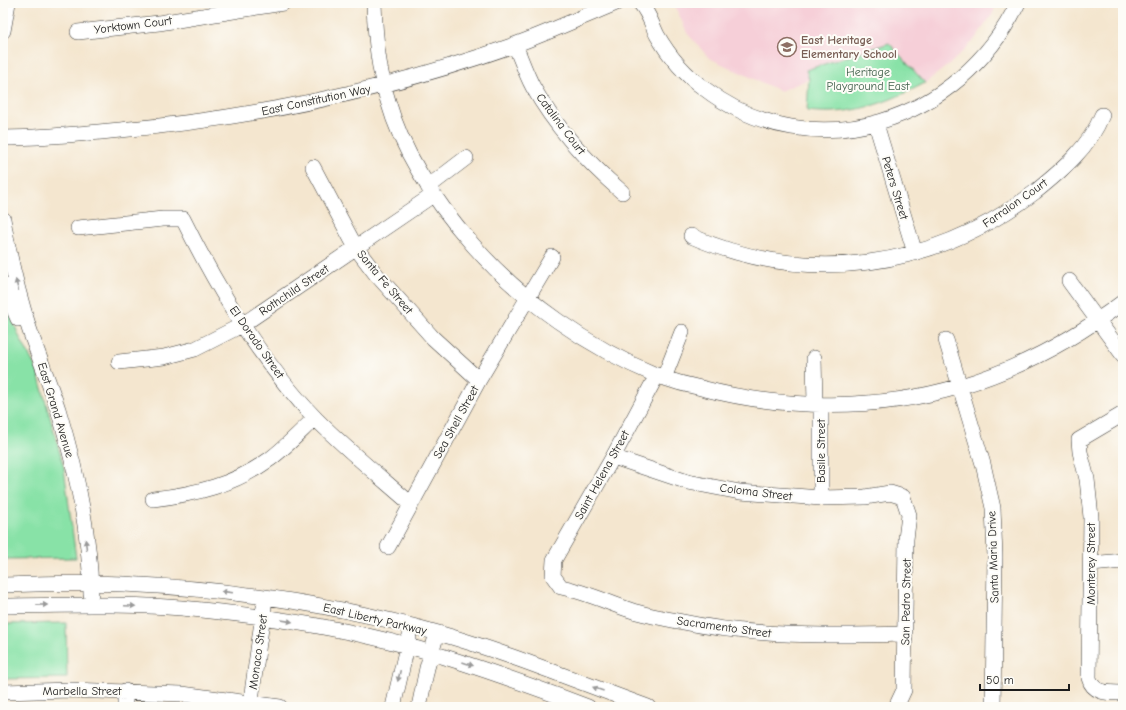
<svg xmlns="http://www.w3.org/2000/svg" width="1126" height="710" viewBox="0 0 1126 710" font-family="'Comic Neue',sans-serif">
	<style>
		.built { fill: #f6cfd8 }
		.green { fill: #88e2a7; stroke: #527f62 }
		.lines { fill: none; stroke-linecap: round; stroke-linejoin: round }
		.minor-casing { stroke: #3c3a37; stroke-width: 16 }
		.minor { stroke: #fff; stroke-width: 15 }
		.oneway { fill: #999 }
		.labels { text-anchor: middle; stroke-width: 4; stroke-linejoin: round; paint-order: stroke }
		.street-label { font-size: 12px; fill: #1c1c1c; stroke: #fdfcf7 }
		.education-label { font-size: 12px; font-weight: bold; fill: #785e54; stroke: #fdfcf7; text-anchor: start }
		.park-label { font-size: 12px; fill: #42614d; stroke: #fdfcf7 }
	</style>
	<rect width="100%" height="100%" fill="#fdfcf7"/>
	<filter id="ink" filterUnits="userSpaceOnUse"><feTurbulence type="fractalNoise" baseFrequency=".025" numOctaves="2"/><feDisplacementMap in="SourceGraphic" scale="8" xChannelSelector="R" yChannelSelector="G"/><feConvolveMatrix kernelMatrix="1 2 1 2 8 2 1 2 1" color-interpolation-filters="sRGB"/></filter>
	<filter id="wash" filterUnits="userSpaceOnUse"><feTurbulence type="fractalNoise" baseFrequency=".012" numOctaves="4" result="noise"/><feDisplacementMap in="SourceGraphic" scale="16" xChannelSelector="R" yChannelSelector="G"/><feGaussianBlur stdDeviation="0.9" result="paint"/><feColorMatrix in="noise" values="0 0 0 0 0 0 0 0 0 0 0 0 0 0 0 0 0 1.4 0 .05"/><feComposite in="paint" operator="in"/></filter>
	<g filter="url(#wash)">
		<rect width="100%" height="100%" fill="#f4e6cf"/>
		<!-- built -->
		<path class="built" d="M674 3H997L992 15 975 39 951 63 925 83 889 43 806 71 809 79 780 91 709 58 687 33Z"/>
		<!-- green -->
		<path class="green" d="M889 43 925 83C885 104 852 116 807 111L809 79 806 70Z
			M3 296 19 336 37 370 64 468 76 558 3 559Z
			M66 623 67 678 3 679V624Z"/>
	</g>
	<g filter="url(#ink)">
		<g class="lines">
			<defs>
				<path id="minor" d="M374 3C375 36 378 69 388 101 403 154 437 204 473 245 523 302 588 347 658 376 672 381 686 385 701 388 785 410 877 411 961 386 1019 369 1074 339 1123 302
					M640 3C648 11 652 25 657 35 669 56 685 75 705 89 814 172 961 121 1018 3
					M3 31 8 3
					M78 32 159 23 283 3
					M515 45C521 59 526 74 533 87 556 128 587 162 622 192
					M876 124 915 253
					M3 138C42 138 81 134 120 130 254 118 387 90 514 45 548 33 582 17 616 3
					M313 167 356 248 375 273 433 338 479 380
					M428 187 466 158
					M3 219C9 256 18 293 29 328 38 355 49 382 58 409 76 468 90 532 91 594
					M78 228 163 219H183C218 290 261 362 316 419 346 449 379 476 411 504
					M691 236C808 287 934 269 1035 192 1061 171 1090 147 1102 115
					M1069 281 1123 355
					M3 285 18 319
					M946 340 983 464 993 508 995 556 993 707
					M814 358 815 404
					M119 362 164 357 195 349 242 325 433 195
					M657 375 613 457 554 560 553 576 561 587C585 592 607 602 630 610 645 615 662 618 678 621 752 637 829 636 905 634
					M664 378 682 332
					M821 405V498
					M1123 414 1079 440 1080 452 1087 479 1091 517 1089 678C1093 694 1109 693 1123 693
					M613 457 688 482 740 492 821 498 865 497 890 493 903 497 909 515 906 539 904 690 896 707
					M153 499C196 494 234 485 270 459 286 447 301 431 315 418
					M388 547 479 380 552 257
					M1091 564 1123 561
					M3 585C43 584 83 582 123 584 229 589 335 604 438 633 509 653 578 682 648 707
					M3 606C69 605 136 603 202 610 271 617 341 628 408 646 469 663 529 685 588 707
					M125 691V707
					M3 692 70 690 182 694 280 707
					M250 707 264 607
					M393 707 409 638
					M419 707 427 668 437 633"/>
			</defs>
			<!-- minor casing -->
			<use href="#minor" class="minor-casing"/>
			<!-- minor -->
			<use href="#minor" class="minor"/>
		</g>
		<!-- one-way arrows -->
		<defs><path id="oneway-solid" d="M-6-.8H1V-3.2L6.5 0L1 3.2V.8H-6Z"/></defs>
		<g class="oneway">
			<use href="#oneway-solid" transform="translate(17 285) rotate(-104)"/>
			<use href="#oneway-solid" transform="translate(86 545) rotate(-97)"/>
			<use href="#oneway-solid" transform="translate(227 592) rotate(-173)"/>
			<use href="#oneway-solid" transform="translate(42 605) rotate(-1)"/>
			<use href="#oneway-solid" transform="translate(130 606) rotate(3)"/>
			<use href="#oneway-solid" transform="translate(287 621) rotate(9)"/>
			<use href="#oneway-solid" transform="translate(468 664) rotate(19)"/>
			<use href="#oneway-solid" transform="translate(399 676) rotate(103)"/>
			<use href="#oneway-solid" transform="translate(598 689) rotate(-160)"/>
		</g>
	</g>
	<!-- icons -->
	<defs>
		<symbol id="school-ring" viewBox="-11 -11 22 22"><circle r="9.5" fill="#fdfcf7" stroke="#8d6e63" stroke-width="1.5"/><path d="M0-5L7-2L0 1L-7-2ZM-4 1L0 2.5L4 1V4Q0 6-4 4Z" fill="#8d6e63"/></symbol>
	</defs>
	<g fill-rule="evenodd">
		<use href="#school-ring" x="776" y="36" width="22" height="22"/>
	</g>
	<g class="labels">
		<!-- street labels -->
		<g class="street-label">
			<text transform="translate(133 25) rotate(-7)" y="4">Yorktown Court</text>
			<text transform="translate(316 100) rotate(-12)" y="4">East Constitution Way</text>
			<text transform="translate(561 124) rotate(53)" y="4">Catalina Court</text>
			<text transform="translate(895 188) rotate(73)" y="4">Peters Street</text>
			<text transform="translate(1015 203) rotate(-35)" y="4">Farralon Court</text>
			<text transform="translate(385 282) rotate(50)" y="4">Santa Fe Street</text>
			<text transform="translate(294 290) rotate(-34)" y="4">Rothchild Street</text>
			<text transform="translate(257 342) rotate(55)" y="4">El Dorado Street</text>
			<text transform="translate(56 410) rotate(73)" y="4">East Grand Avenue</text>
			<text transform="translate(456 422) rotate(-61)" y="4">Sea Shell Street</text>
			<text transform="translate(821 451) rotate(-90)" y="4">Basile Street</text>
			<text transform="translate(602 475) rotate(-61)" y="4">Saint Helena Street</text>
			<text transform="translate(756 492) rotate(7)" y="4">Coloma Street</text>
			<text transform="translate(993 557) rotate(-92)" y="4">Santa Maria Drive</text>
			<text transform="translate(1091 564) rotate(-90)" y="4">Monterey Street</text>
			<text transform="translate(906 602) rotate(-89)" y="4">San Pedro Street</text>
			<text transform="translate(375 619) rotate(13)" y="4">East Liberty Parkway</text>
			<text transform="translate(724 627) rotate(8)" y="4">Sacramento Street</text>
			<text transform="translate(258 652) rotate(-82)" y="4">Monaco Street</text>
			<text x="82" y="695">Marbella Street</text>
		</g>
		<!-- education labels -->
		<g class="education-label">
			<text x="801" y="44">East Heritage<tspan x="801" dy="14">Elementary School</tspan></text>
		</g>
		<!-- park labels -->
		<g class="park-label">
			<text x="868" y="76">Heritage<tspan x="868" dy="14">Playground East</tspan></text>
		</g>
	</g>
	<!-- margin -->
	<rect width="1126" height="710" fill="none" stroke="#fdfcf7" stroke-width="16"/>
	<!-- scale -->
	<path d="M980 684v6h89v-6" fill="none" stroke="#1c1c1c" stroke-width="2"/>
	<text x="986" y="684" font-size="12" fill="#1c1c1c" stroke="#fdfcf7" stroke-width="3" paint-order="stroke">50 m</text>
</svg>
